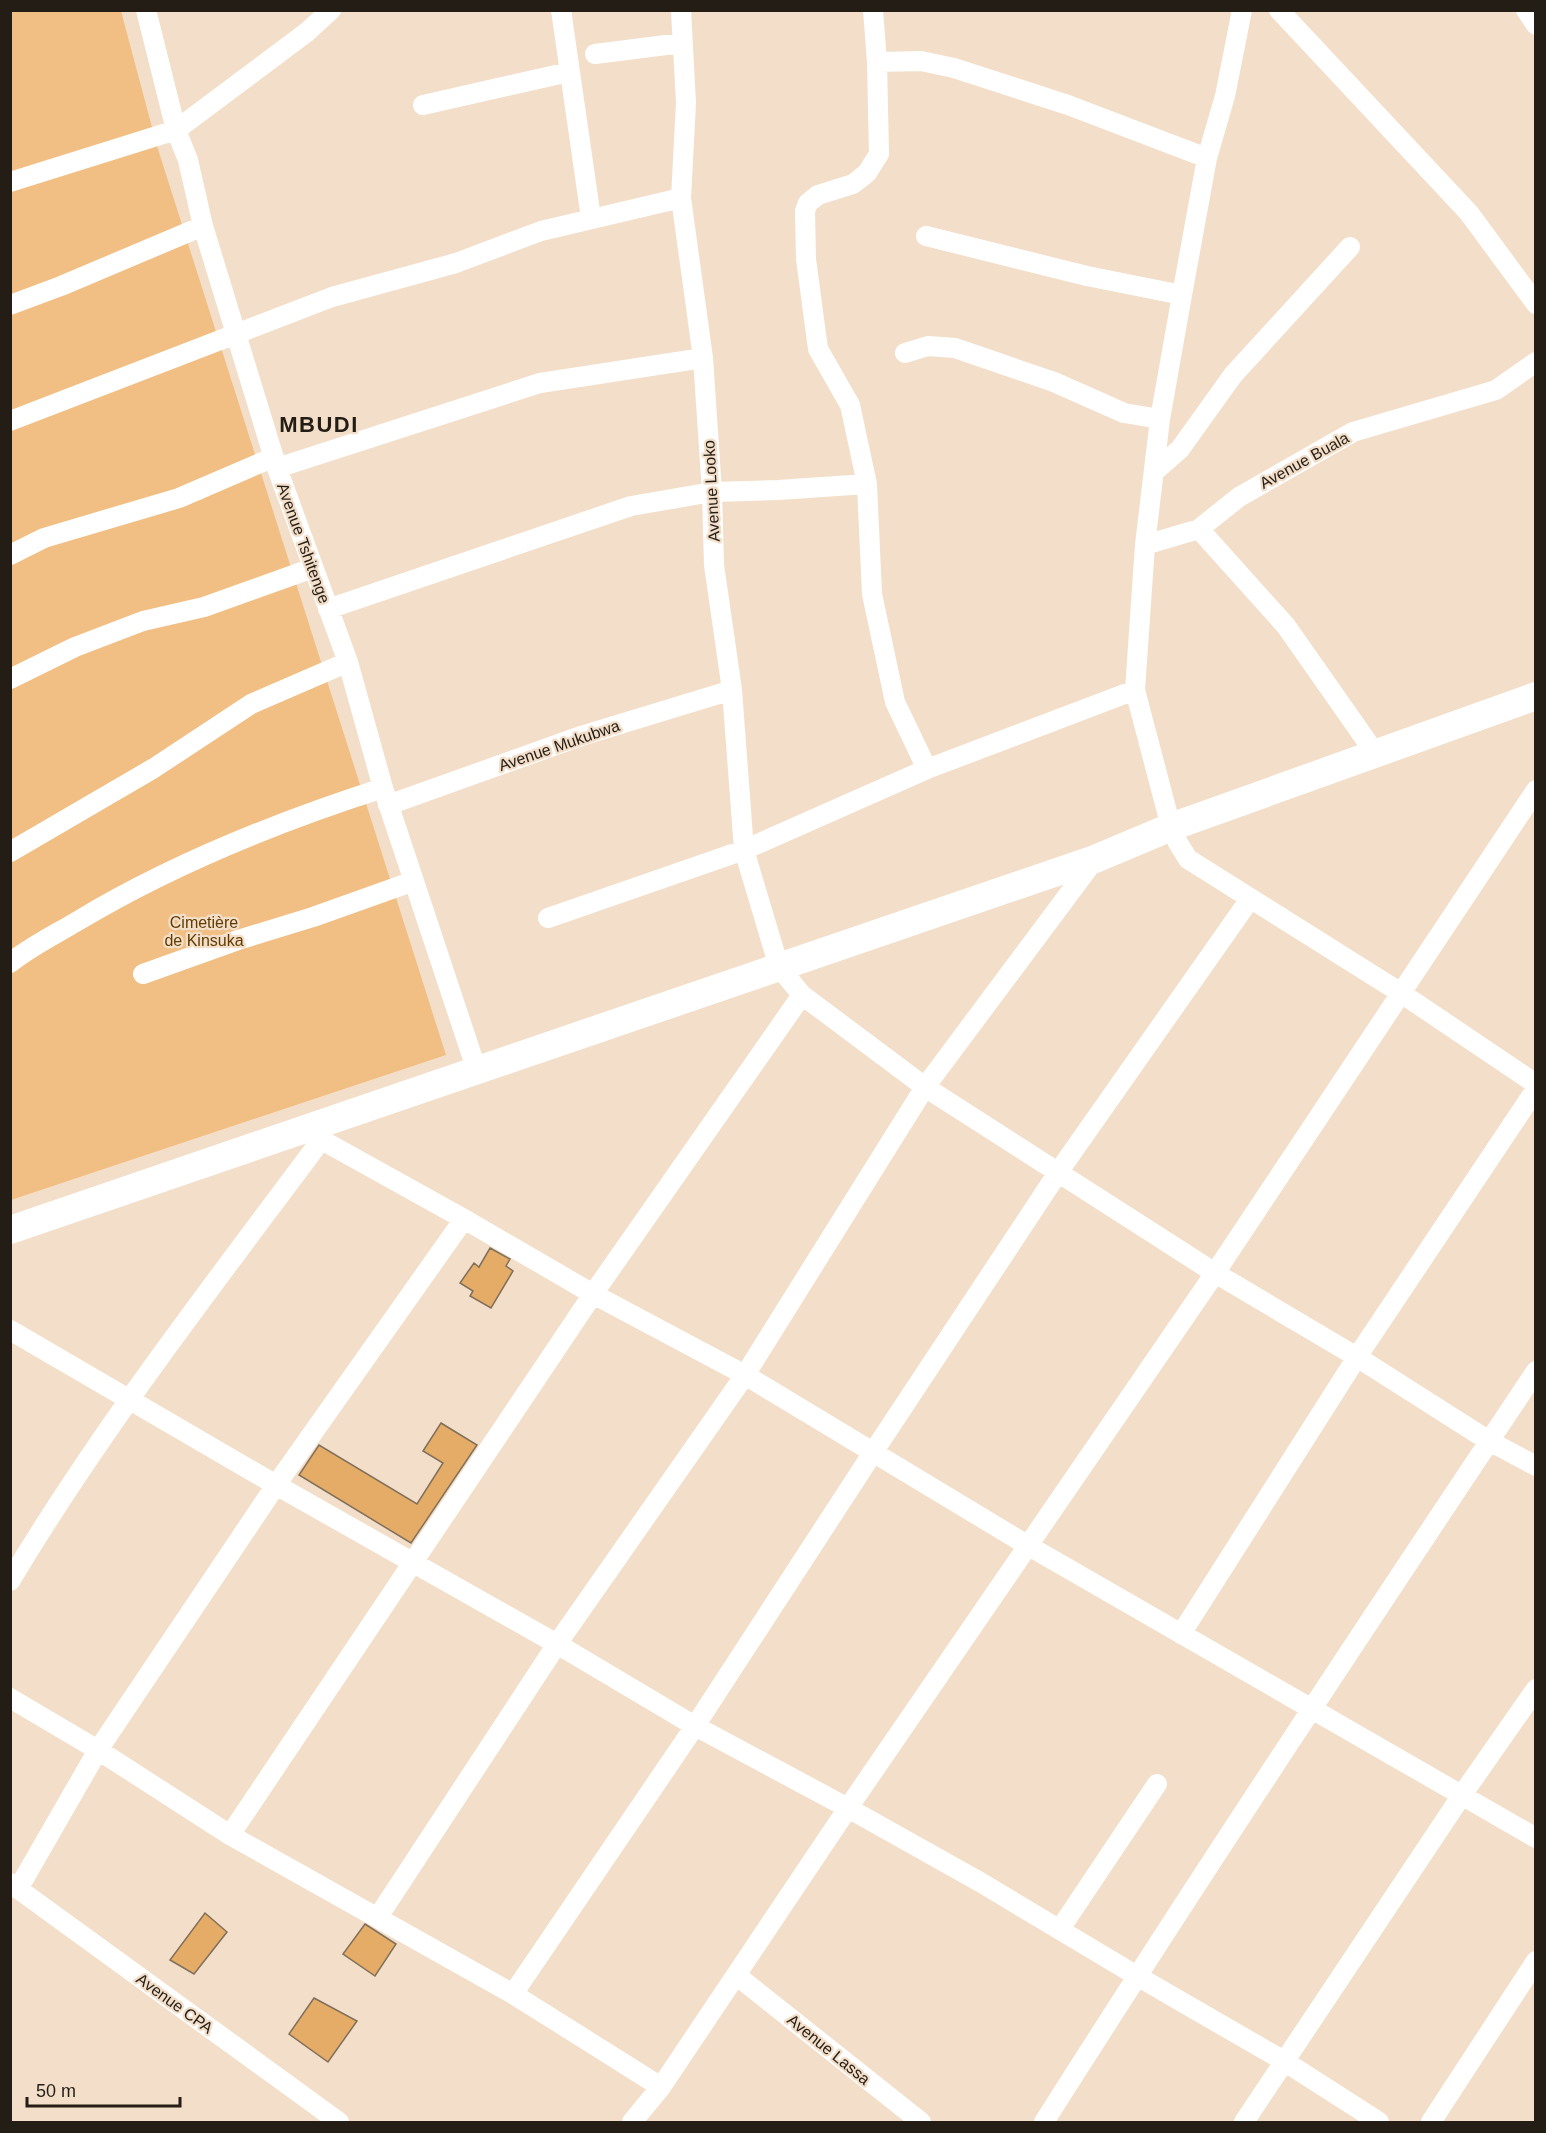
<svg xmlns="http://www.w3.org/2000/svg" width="1546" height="2133" viewBox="0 0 1546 2133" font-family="Helvetica,sans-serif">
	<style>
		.green { fill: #f1bf83 }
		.building { fill: #e4ac66; stroke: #806f5b; stroke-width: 1.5 }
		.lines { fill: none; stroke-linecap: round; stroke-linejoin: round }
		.street { stroke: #fff; stroke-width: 20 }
		.secondary { stroke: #fff; stroke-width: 28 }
		.labels { text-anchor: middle; stroke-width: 4.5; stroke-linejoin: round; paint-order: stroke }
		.street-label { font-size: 16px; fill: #241d15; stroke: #f3dfc9 }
		.park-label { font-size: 16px; fill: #613c01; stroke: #f3dfc9 }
		.district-label { font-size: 22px; font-weight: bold; letter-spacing: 1.5px; fill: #241d15; stroke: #f3dfc9 }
	</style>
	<rect width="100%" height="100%" fill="#f3dfc9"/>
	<!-- green -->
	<path class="green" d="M10 11H121L157 146 446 1055 11 1200Z"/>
	<!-- building -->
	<path class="building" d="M490 1248 510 1259 506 1266 513 1271 491 1308 470 1296 473 1291 460 1283 474 1263 479 1267Z
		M441 1423 477 1445 411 1543 299 1475 319 1445 417 1504 443 1463 423 1451Z
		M205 1913 227 1932 194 1974 170 1960Z
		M365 1924 396 1944 375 1976 343 1954Z
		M314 1998 357 2021 328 2062 289 2034Z"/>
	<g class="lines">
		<!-- street -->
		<path class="street" d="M146 10 176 130 188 160 203 226 277 468 348 662 383 788 477 1071
			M561 10 591 218
			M681 10 686 103 681 198 703 358 712 492 714 565 732 690 744 850 779 967 802 995 925 1087 1215 1273 1357 1357 1489 1441 1536 1466
			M873 10 877 62 879 154 867 173 853 184 818 195 808 203 805 211 806 259 818 349 850 405 867 484 872 594 895 702 927 769
			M1242 10 1225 96 1207 158 1182 295 1160 419 1145 545 1135 690 1171 827 1178 843 1188 859 1401 993 1536 1084
			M1279 10 1469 213 1536 304
			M1526 10 1536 25
			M595 54 682 43
			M877 62 921 61 954 68 1068 105 1207 158
			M423 105 569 72
			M10 182 176 130 307 32 331 10
			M926 236 1087 276 1182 295
			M10 305 61 286 203 226
			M905 353 928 346 955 348 1054 382 1124 413 1160 419
			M10 421 332 297 456 263 541 231 681 198
			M277 468 540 383 703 358
			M1154 472 1180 449 1233 375 1350 247
			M1199 529 1286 626 1375 753
			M1145 545 1199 529 1239 497 1353 432 1496 390 1536 362
			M10 555 44 538 179 498 274 457
			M328 609 631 506 712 492 778 490 867 484
			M10 679 75 647 143 621 204 607 313 568
			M388 805 581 736 732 690
			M10 852 154 768 251 704 348 662
			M548 918 744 850 927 769 1135 690
			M10 963C30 947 54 935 76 922 172 864 277 822 383 788
			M143 974 238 940 313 917 414 881
			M302 1129 464 1219 593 1294 745 1375 1027 1545 1536 1838
			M10 1330 276 1485 557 1644 695 1726 848 1808 980 1882 1137 1976 1284 2061 1379 2122
			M10 1581C103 1426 214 1284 321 1140
			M1181 1634 1357 1357 1536 1089
			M10 1698 98 1750 230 1835 513 1994 661 2087
			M230 1835 593 1294 802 995
			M10 1883 339 2122
			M18 1889 98 1750 276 1485 464 1219
			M378 1917 557 1644 745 1375 925 1087 1095 859
			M1060 1929 1157 1784
			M736 1975 921 2122
			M513 1994 695 1726 874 1451 1059 1171 1250 899
			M632 2122 661 2087 848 1808 1215 1273 1536 790
			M1044 2122C1204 1870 1370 1620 1536 1371
			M1244 2122 1462 1795 1536 1689
			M1431 2122 1536 1961"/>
		<!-- secondary -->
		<path class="secondary" d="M10 1230 1095 859 1171 827 1536 696"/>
	</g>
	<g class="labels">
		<!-- street labels -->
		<g class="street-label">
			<text transform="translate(1304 460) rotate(-29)" y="6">Avenue Buala</text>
			<text transform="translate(711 491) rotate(-93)" y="6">Avenue Looko</text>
			<text transform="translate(304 543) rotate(70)" y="6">Avenue Tshitenge</text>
			<text transform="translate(559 745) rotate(-19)" y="6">Avenue Mukubwa</text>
			<text transform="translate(175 2003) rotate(36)" y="6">Avenue CPA</text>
			<text transform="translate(829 2049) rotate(39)" y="6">Avenue Lassa</text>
		</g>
		<!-- park labels -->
		<g class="park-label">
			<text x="204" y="928">Cimetière<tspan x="204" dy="18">de Kinsuka</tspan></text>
		</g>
		<!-- district labels -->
		<g class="district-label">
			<text x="319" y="432">MBUDI</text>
		</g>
	</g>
	<!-- border -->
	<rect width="1546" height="2133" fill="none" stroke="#241d15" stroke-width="24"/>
	<!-- scale -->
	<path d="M27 2097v9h153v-9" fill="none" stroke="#241d15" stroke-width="3"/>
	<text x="36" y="2097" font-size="18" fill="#241d15" stroke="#f3dfc9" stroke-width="4.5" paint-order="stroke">50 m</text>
</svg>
